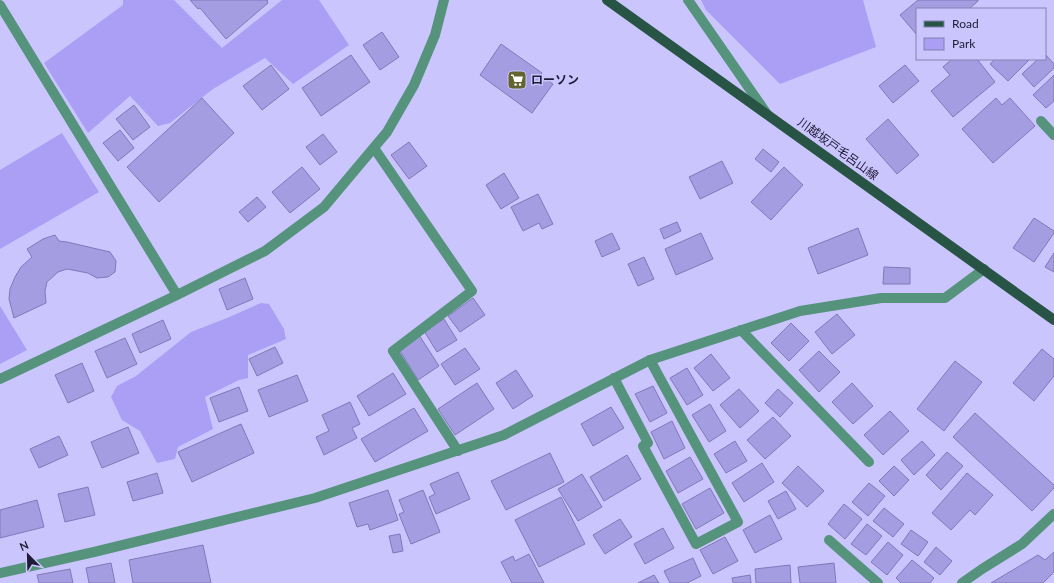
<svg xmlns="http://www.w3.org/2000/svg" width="1054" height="583" viewBox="0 0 1054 583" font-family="Lato,'Noto Sans JP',sans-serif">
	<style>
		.green { fill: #aa9ff5 }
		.building { fill: #a59de1; stroke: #8178ba }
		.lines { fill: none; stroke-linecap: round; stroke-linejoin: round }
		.service { stroke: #55937d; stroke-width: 10 }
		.minor { stroke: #55937d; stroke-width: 10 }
		.tertiary { stroke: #55937d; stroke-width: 10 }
		.primary { stroke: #285445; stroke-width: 10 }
		.labels { text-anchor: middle; stroke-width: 3; stroke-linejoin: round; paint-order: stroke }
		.poi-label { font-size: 12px; font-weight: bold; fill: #1f1b35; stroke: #cbc5fe; text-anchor: start }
		.street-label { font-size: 12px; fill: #1f1b35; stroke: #cbc5fe }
	</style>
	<rect width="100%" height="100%" fill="#cbc5fe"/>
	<!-- green -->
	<path class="green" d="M123 0H174L222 48 282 0H319L349 45 293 84 265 58 213 89 170 123 158 126 130 96 88 133 44 63 123 5Z
		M701 0H863L876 47 780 84 706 10Z
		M62 133 99 192 0 249V170Z
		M261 303 269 304 284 329 286 339 248 355V378L239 380 205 397 213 429 178 447 175 459 157 463 140 431 122 420 111 397 117 386 136 376 191 332 227 318Z
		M0 306 27 350 0 364Z"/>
	<!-- building -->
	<path class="building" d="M190 0H268L267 1 268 3 226 39 200 8 198 9Z
		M918 0H978V1L969 9H917V35L900 15Z
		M382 32 399 57 380 70 363 45Z
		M501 44 542 73 540 75 553 84 532 113 480 75Z
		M1045 54 1054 64V68L1034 87 1022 74 1038 59H1045Z
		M351 55 370 82 321 116 302 88Z
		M952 59H977L995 82 953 117 931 91 950 75 943 67Z
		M995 59H1030L1008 81 990 64Z
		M271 65 289 89 262 110 243 86Z
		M905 65 919 81 893 103 879 86Z
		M1054 75V101L1046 108 1033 95Z
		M202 98 234 133 159 202 127 167Z
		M996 98 1002 105 1010 98 1035 126 993 163 962 129Z
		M134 105 150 127 133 140 116 119Z
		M888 119 919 155 897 174 866 139Z
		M120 130 134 148 118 161 103 143Z
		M323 134 337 152 320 165 306 147Z
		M409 142 427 166 409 179 391 155Z
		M763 149 779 162 771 172 755 159Z
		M722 161 733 183 700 199 689 177Z
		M302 167 320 189 290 213 272 192Z
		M784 167 803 185 771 220 751 202Z
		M504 173 519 198 501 209 486 185Z
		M538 194 553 224 542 229 539 223 523 231 511 207Z
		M257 197 266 207 248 222 239 212Z
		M1034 218 1054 231V233L1034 262 1013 248Z
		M677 222 681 231 664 239 660 229Z
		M858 228 868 255 818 274 808 248Z
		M612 233 620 249 602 257 595 241Z
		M701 233 713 259 676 275 665 249Z
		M55 235 59 241 67 242 110 252 116 261 115 272 108 277 97 278 88 273 67 269 58 272 47 282 45 291 46 303 14 318 9 299 10 289 15 277 21 267 32 257 27 249 43 239Z
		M1054 253V272L1045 267Z
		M644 257 654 279 638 286 628 264Z
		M884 267 910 268V284H883Z
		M245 278 253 299 227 310 219 289Z
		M473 298 485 315 460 332 448 316Z
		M837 314 855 335 832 354 815 332Z
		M444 319 457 340 437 352 424 331Z
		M163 320 171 339 140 353 132 334Z
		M791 323 809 341 789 361 771 343Z
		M419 335 439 366 418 380 398 348Z
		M125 338 137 364 107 378 95 351Z
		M275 347 283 363 257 376 249 359Z
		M465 348 480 369 455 385 441 364Z
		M1042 349 1054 359V376L1034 401 1013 383Z
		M819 351 840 372 819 392 799 370Z
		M711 354 730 378 713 391 694 368Z
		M955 361 982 382 944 431 917 409Z
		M82 363 94 391 68 403 55 375Z
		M687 368 703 395 687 405 670 378Z
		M516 370 533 396 513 409 496 383Z
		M393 373 406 394 369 416 357 396Z
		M297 375 308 401 269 417 258 390Z
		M477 383 494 409 455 435 438 409Z
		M852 383 873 406 853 424 832 402Z
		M653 386 667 413 650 422 635 394Z
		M239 387 248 411 219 422 210 398Z
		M739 389 759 411 740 428 720 405Z
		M778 389 793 403 780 417 765 403Z
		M350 402 360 424 352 428 357 438 324 455 316 437 329 431 322 415Z
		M710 404 726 431 709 442 692 415Z
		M611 407 624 428 593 446 581 424Z
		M414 408 428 431 375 462 361 439Z
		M890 411 909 431 883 455 864 435Z
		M975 413 1054 485V488L1032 511 953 437Z
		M773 417 791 436 765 459 747 440Z
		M672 421 685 448 664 459 651 432Z
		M241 424 254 453 192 482 178 452Z
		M128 427 139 453 102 468 91 442Z
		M59 436 68 455 39 468 30 449Z
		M735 441 747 461 726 473 714 454Z
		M922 441 935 455 914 475 901 460Z
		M947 452 963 466 941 490 926 475Z
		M550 453 564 482 506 510 491 481Z
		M627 455 641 479 604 501 590 477Z
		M690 457 703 479 678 493 666 471Z
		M762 463 774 482 744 502 732 483Z
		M798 466 824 491 807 507 782 483Z
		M894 466 909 480 894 496 879 481Z
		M458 472 470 499 436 514 429 497 435 494 430 484Z
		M157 473 163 493 133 501 127 482Z
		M967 473 993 495 975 515 970 510 951 530 932 513Z
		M582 474 602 507 578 521 558 489Z
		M869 483 885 496 868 516 852 502Z
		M88 487 95 515 65 522 58 494Z
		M710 488 724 513 696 529 682 504Z
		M388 490 398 520 370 530 368 524 357 527 349 503Z
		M423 490 440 532 411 544 399 514 404 512 399 500Z
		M786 491 796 509 778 519 768 501Z
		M561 497 585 544 539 567 515 520Z
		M37 500 44 527 0 538V510Z
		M844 504 862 519 845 539 828 524Z
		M884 508 904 524 893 537 873 521Z
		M770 515 782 539 755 553 743 530Z
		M620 519 632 537 605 554 593 535Z
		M867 524 882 536 866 555 851 544Z
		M663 528 674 548 645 564 634 544Z
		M911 530 928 542 918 556 901 544Z
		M400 534 403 551 393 553 389 536Z
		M725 537 738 561 713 574 700 550Z
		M888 542 903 555 887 575 871 562Z
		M203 545 211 583H133L129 560Z
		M936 547 952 561 940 575 924 562Z
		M1054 552V572L1043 583H991L1038 555 1045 560Z
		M529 554 544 583H512L501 562 513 556 515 561Z
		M693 558 701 576 687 583H670L664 571Z
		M912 560 934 578 930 583H901L896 578Z
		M111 563 115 583H89L86 568Z
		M834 563 836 583H800L798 567Z
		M790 565 791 583H756L755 569Z
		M70 569 73 583H39L37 575Z
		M654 575 659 583H638Z
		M750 575 751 583H733L732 578Z"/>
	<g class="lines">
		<!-- service -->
		<path class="service" d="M374 148 472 291 393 351 458 451
			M741 330 869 462
			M614 378 648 443 643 446 696 544 738 522 650 360"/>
		<!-- minor -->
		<path class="minor" d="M0 5 177 295
			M1041 121 1054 135
			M0 379 177 295 265 251 324 207 387 132 414 85 435 35 444 0
			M829 540 878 583
			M0 573 94 552 315 498 504 435 650 360 800 311 881 298H945L984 269"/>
		<!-- tertiary -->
		<path class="tertiary" d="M688 0 767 114
			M962 583 982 569 1022 544 1054 514"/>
		<!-- primary -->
		<path class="primary" d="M607 0 1054 320"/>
	</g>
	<!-- icons -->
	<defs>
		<symbol id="supermarket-square" viewBox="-11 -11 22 22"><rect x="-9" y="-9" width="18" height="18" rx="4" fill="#646431" stroke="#cbc5fe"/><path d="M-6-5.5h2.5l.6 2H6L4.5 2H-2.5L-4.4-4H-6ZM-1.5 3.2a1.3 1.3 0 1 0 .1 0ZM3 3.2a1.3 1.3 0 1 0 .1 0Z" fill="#fff"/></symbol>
	</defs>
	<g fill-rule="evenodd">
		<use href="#supermarket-square" x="506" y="69" width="22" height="22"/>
	</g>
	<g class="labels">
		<!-- poi labels -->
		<g class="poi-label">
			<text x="531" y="84">ローソン</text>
		</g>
		<!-- street labels -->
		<g class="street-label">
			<text transform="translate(838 149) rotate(36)" y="4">川越坂戸毛呂山線</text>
		</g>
	</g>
	<!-- legend -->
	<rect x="916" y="8" width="130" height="52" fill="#cbc5fe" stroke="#8681ae"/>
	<rect x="924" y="21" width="20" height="6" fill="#285445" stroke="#8681ae"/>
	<text x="952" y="28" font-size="12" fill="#1f1b35">Road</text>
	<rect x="924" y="38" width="20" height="12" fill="#aa9ff5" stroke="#8681ae"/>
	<text x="952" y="48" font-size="12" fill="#1f1b35">Park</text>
	<!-- north arrow -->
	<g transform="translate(28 555) rotate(337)" stroke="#cbc5fe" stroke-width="3" paint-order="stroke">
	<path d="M0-3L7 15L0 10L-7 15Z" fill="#1f1b35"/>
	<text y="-6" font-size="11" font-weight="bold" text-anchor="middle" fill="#1f1b35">N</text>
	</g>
</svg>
